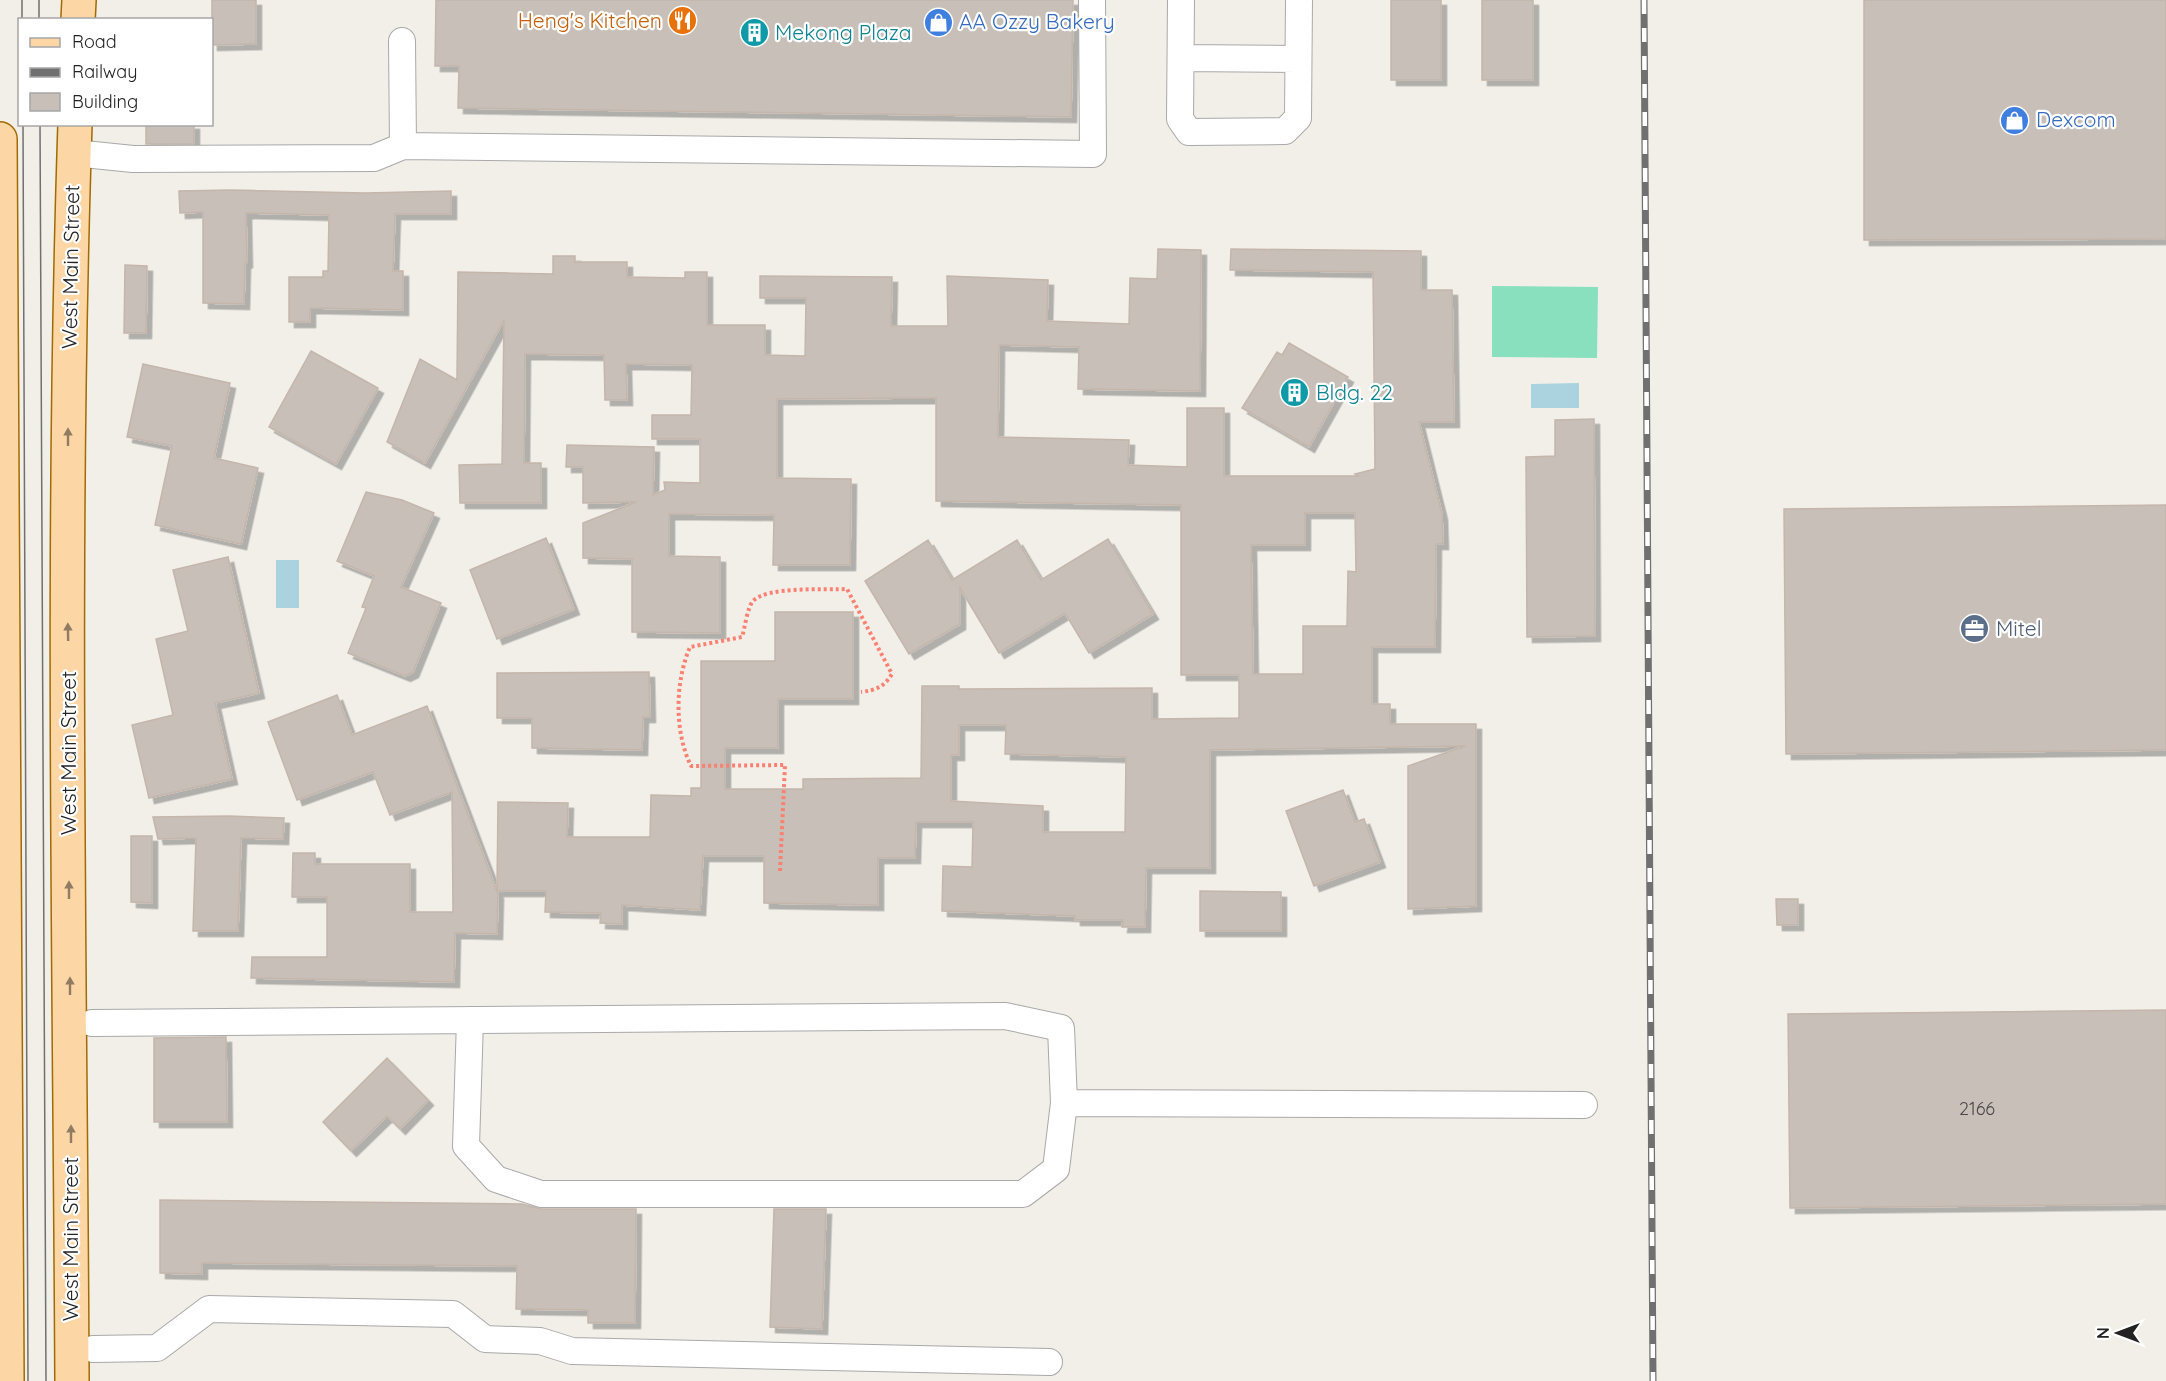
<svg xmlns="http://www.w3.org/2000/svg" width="2166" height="1381" viewBox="0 0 2166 1381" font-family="Quicksand,sans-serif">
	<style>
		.pitch { fill: #88e0be }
		.water { fill: #aad3df }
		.building { fill: #c7bfb8; stroke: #c4b6ab; stroke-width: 1.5; fill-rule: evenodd; filter: url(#shadow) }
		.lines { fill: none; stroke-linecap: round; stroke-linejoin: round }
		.minor-casing { stroke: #a9a9a9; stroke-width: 28 }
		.major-casing { stroke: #a06b00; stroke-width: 36 }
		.path { stroke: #fa8072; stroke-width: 4; stroke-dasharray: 3 3; stroke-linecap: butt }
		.minor { stroke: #fff; stroke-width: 26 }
		.major { stroke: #fcd6a4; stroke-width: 33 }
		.tram { stroke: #707070; stroke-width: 1.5 }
		.rail-casing { stroke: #707070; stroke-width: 7 }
		.rail { stroke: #fff; stroke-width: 4.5; stroke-dasharray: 14; stroke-linecap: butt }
		.oneway { fill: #8f7c63 }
		.labels { text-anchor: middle; stroke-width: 4.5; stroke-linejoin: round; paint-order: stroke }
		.number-label { font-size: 18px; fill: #4b4948 }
		.food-label { font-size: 21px; fill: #c56008; stroke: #fff; text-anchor: end }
		.shop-label { font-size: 21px; fill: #366cbe; stroke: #fff; text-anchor: start }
		.culture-label { font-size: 21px; fill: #0d838f; stroke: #fff; text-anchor: start }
		.street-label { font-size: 21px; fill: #222; stroke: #fff }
		.service-label { font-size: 21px; fill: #4e5e75; stroke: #fff; text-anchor: start }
	</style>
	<defs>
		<filter id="shadow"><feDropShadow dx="5.5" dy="5.5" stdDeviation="0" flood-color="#0004"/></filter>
	</defs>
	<rect width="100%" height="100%" fill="#f2efe9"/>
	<!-- pitch -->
	<path class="pitch" d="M1492 286 1598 287 1597 358 1492 357Z"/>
	<!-- water -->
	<path class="water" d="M1579 383V408H1531V384Z
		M276 560H299V608H276Z"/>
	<!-- building -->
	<path class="building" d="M212 0H256V44L212 45Z
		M436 0H1073L1071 117 458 108 459 66H435Z
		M1391 0H1441V80H1391Z
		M1482 0H1533V80H1482Z
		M1864 0H2166V239L1864 240Z
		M146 124H194V144H146Z
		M230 190 365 193 451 191V214H395L393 271H403V310L310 308V322H289V277H323V271H328L329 215 246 213 247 262 245 263 244 304 203 303V212L180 213 179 191Z
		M1158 249 1201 250 1200 391 1078 389 1079 347 999 345 998 437 1129 440 1128 465 1187 467V408H1224V476H1359L1355 474 1375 469 1373 272 1230 270 1231 249 1421 251V290H1452L1454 422H1419L1442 514 1443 544H1436L1435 647H1372V704H1390V724H1476V906L1408 909V766L1465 746 1210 750V868H1146L1145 927H1122L1123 920H1075V916L942 911 943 866 972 867 973 822H916L915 858H878V905L764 903V856H703L700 910 622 905V924L600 923 601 913 545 912 546 891H497L498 802 568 803 567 837H650L651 795 691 796V788H701V661H775V612H853V699H778V748H725V789H803V779L921 778 922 686H959V689L1152 688V719L1239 718V675H1181V505L936 501V398L777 399V478L851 479 850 565H773L774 515 669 514V556L720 557V633L632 632V559L583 558V523L636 502 583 503V467H566L567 445 654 447 653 495 665 490 664 482 700 483V439H652V415H691L692 365 626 364 627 400H605L604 355 525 354 524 463H541V503H460L459 465 502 464 504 320 425 463 387 442 420 359 457 380 458 272 553 274V256H575V262H627V277L685 278V272H707V325H765V355L805 356 806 298H760V276L892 277 891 326H948L947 276 1048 280 1047 321 1129 324 1130 278 1157 279ZM1305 513H1355L1356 572 1348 571 1347 626H1303V674H1253L1251 545H1305ZM959 725H1006L1005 754 1126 757 1125 832H1043V806L951 801V755H959Z
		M125 265 147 266 146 333H124Z
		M1289 343 1348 377 1309 447 1242 408 1277 352 1282 355Z
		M311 351 378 388 336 464 269 427Z
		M143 364 230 383 214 458 258 468 241 544 155 525 172 446 127 437Z
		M1594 419 1595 636 1527 637 1526 457 1555 456V420Z
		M366 492 402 500 434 513 401 587 441 603 413 672 405 676 348 653 366 608 362 607 374 576 337 561Z
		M2166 505V750L1786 754 1784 509Z
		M546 538 574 609 497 639 470 570Z
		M1108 539 1153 614 1089 653 1065 613 999 653 960 588V624L909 654 865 581 928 540 952 580 1017 540 1041 580Z
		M228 557 259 693 215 703 232 779 149 798 132 725 173 715 156 639 188 631 173 570Z
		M649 672 650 717H643L642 750 532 748V718H497V673Z
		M337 695 352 735 427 706 498 894 497 934 455 933 454 982 251 978 252 957H327V897H292L293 853H315V864H410V912H453L452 792 390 815 373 772 297 800 268 722Z
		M1343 790 1355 822 1364 819 1380 862 1314 886 1286 811Z
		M229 816 284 818 283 839 241 838 238 931H193L196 838 158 839 153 817Z
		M131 836H152V903L131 902Z
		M1200 891 1281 892V931H1200Z
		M1776 899H1798V925H1777Z
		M2166 1010V1204L1790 1208 1788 1014Z
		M226 1037 227 1122H154V1038Z
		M387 1058 428 1100 400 1129 387 1116 351 1151 323 1122Z
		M160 1200 522 1204 541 1209H636L635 1323H588V1310L516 1309 517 1266 202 1263V1274L160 1273Z
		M774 1209H826L822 1329 770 1327Z"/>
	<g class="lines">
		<defs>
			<path id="minor" d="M1181 0 1180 119 1189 132 1285 131 1298 118 1299 0
				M402 41 403 146 1093 154 1092 0
				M1181 58 1298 59
				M74 153 133 159 374 158 403 146
				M92 1023 1005 1016 1061 1028 1064 1103 1056 1169 1023 1194H541L496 1179 466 1146 470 1020
				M1064 1103 1584 1105
				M93 1349 157 1348 209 1309 453 1314 485 1339 540 1341 572 1351 1049 1362"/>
			<path id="major" d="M78 20 79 0
				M0 139 7 1381
				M72 1381C70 962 61 543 75 124"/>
		</defs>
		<!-- minor casing -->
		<use href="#minor" class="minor-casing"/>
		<!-- major casing -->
		<use href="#major" class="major-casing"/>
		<!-- path -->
		<path class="path" d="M780 871 785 765 691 766C674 731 675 682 690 647L742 637C745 628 747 608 753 601 767 586 826 590 847 589L892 674C884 687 876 690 861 692"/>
		<!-- minor -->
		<use href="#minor" class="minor"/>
		<!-- major -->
		<use href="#major" class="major"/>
		<!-- tram -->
		<path class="tram" d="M22 0V20
			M39 0V20
			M23 124 28 1381
			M40 124 46 1381"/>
		<defs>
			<path id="rail" d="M1644 0 1653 1381"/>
		</defs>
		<!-- rail casing -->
		<use href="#rail" class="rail-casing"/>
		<!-- rail -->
		<use href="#rail" class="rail"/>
	</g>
	<!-- one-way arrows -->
	<defs><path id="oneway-solid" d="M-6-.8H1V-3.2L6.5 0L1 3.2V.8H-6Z" transform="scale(1.5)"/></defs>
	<g class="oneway">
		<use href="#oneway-solid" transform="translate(68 437) rotate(-90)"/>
		<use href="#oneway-solid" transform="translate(68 632) rotate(-91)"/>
		<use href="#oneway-solid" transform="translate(69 890) rotate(-90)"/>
		<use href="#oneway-solid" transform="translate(70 986) rotate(-90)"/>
		<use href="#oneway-solid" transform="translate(71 1134) rotate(-90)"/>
	</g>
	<!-- icons -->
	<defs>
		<symbol id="restaurant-disc" viewBox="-11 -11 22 22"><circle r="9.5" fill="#e8710a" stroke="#fff"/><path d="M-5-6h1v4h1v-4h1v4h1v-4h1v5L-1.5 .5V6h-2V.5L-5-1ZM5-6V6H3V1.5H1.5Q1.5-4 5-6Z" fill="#fff"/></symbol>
		<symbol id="shop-disc" viewBox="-11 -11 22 22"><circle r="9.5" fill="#3f7fe0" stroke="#fff"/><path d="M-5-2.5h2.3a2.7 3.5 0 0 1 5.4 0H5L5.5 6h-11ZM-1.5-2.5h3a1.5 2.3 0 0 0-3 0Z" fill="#fff"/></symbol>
		<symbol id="building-disc" viewBox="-11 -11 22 22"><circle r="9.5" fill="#0f9aa8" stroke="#fff"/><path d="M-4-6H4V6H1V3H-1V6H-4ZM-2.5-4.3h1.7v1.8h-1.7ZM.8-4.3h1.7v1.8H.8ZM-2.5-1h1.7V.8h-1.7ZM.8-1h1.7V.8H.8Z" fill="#fff"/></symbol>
		<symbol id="office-disc" viewBox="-11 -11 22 22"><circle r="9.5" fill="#5c6f8a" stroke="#fff"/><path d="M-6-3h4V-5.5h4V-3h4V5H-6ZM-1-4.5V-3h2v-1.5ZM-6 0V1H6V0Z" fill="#fff"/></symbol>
	</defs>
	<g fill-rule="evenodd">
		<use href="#restaurant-disc" x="666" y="4" width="33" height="33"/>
		<use href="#shop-disc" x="922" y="6" width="33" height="33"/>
		<use href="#building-disc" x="738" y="16" width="33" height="33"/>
		<use href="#shop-disc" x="1998" y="104" width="33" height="33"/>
		<use href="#building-disc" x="1278" y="376" width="33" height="33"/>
		<use href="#office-disc" x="1958" y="612" width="33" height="33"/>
	</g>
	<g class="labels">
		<!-- number labels -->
		<g class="number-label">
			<text x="1977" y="1115">2166</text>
		</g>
		<!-- food labels -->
		<g class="food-label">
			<text x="662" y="28">Heng's Kitchen</text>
		</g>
		<!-- shop labels -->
		<g class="shop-label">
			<text x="959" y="29">AA Ozzy Bakery</text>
			<text x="2036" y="127">Dexcom</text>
		</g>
		<!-- culture labels -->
		<g class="culture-label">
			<text x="775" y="40">Mekong Plaza</text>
			<text x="1316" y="400">Bldg. 22</text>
		</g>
		<!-- street labels -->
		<g class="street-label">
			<text transform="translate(71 267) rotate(-89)" y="7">West Main Street</text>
			<text transform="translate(69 753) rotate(-90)" y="7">West Main Street</text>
			<text transform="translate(71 1239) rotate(-90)" y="7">West Main Street</text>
		</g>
		<!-- service labels -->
		<g class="service-label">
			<text x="1996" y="636">Mitel</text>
		</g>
	</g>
	<!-- legend -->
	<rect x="18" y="18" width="195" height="108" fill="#ffffff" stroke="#a7a7a7" stroke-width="1.5"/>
	<rect x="30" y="38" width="30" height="9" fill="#fcd6a4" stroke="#a7a7a7" stroke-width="1.5"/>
	<text x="72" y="48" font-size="18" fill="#222222">Road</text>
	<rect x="30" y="68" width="30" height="9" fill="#707070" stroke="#a7a7a7" stroke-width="1.5"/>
	<text x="72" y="78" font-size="18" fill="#222222">Railway</text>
	<rect x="30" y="93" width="30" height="18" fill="#c7bfb8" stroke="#a7a7a7" stroke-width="1.5"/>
	<text x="72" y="108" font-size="18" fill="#222222">Building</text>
	<!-- north arrow -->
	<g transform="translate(2118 1333) rotate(270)" stroke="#ffffff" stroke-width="4.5" paint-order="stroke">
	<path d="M0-4.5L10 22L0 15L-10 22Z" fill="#222222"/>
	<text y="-9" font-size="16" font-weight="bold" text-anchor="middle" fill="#222222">N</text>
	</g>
</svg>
